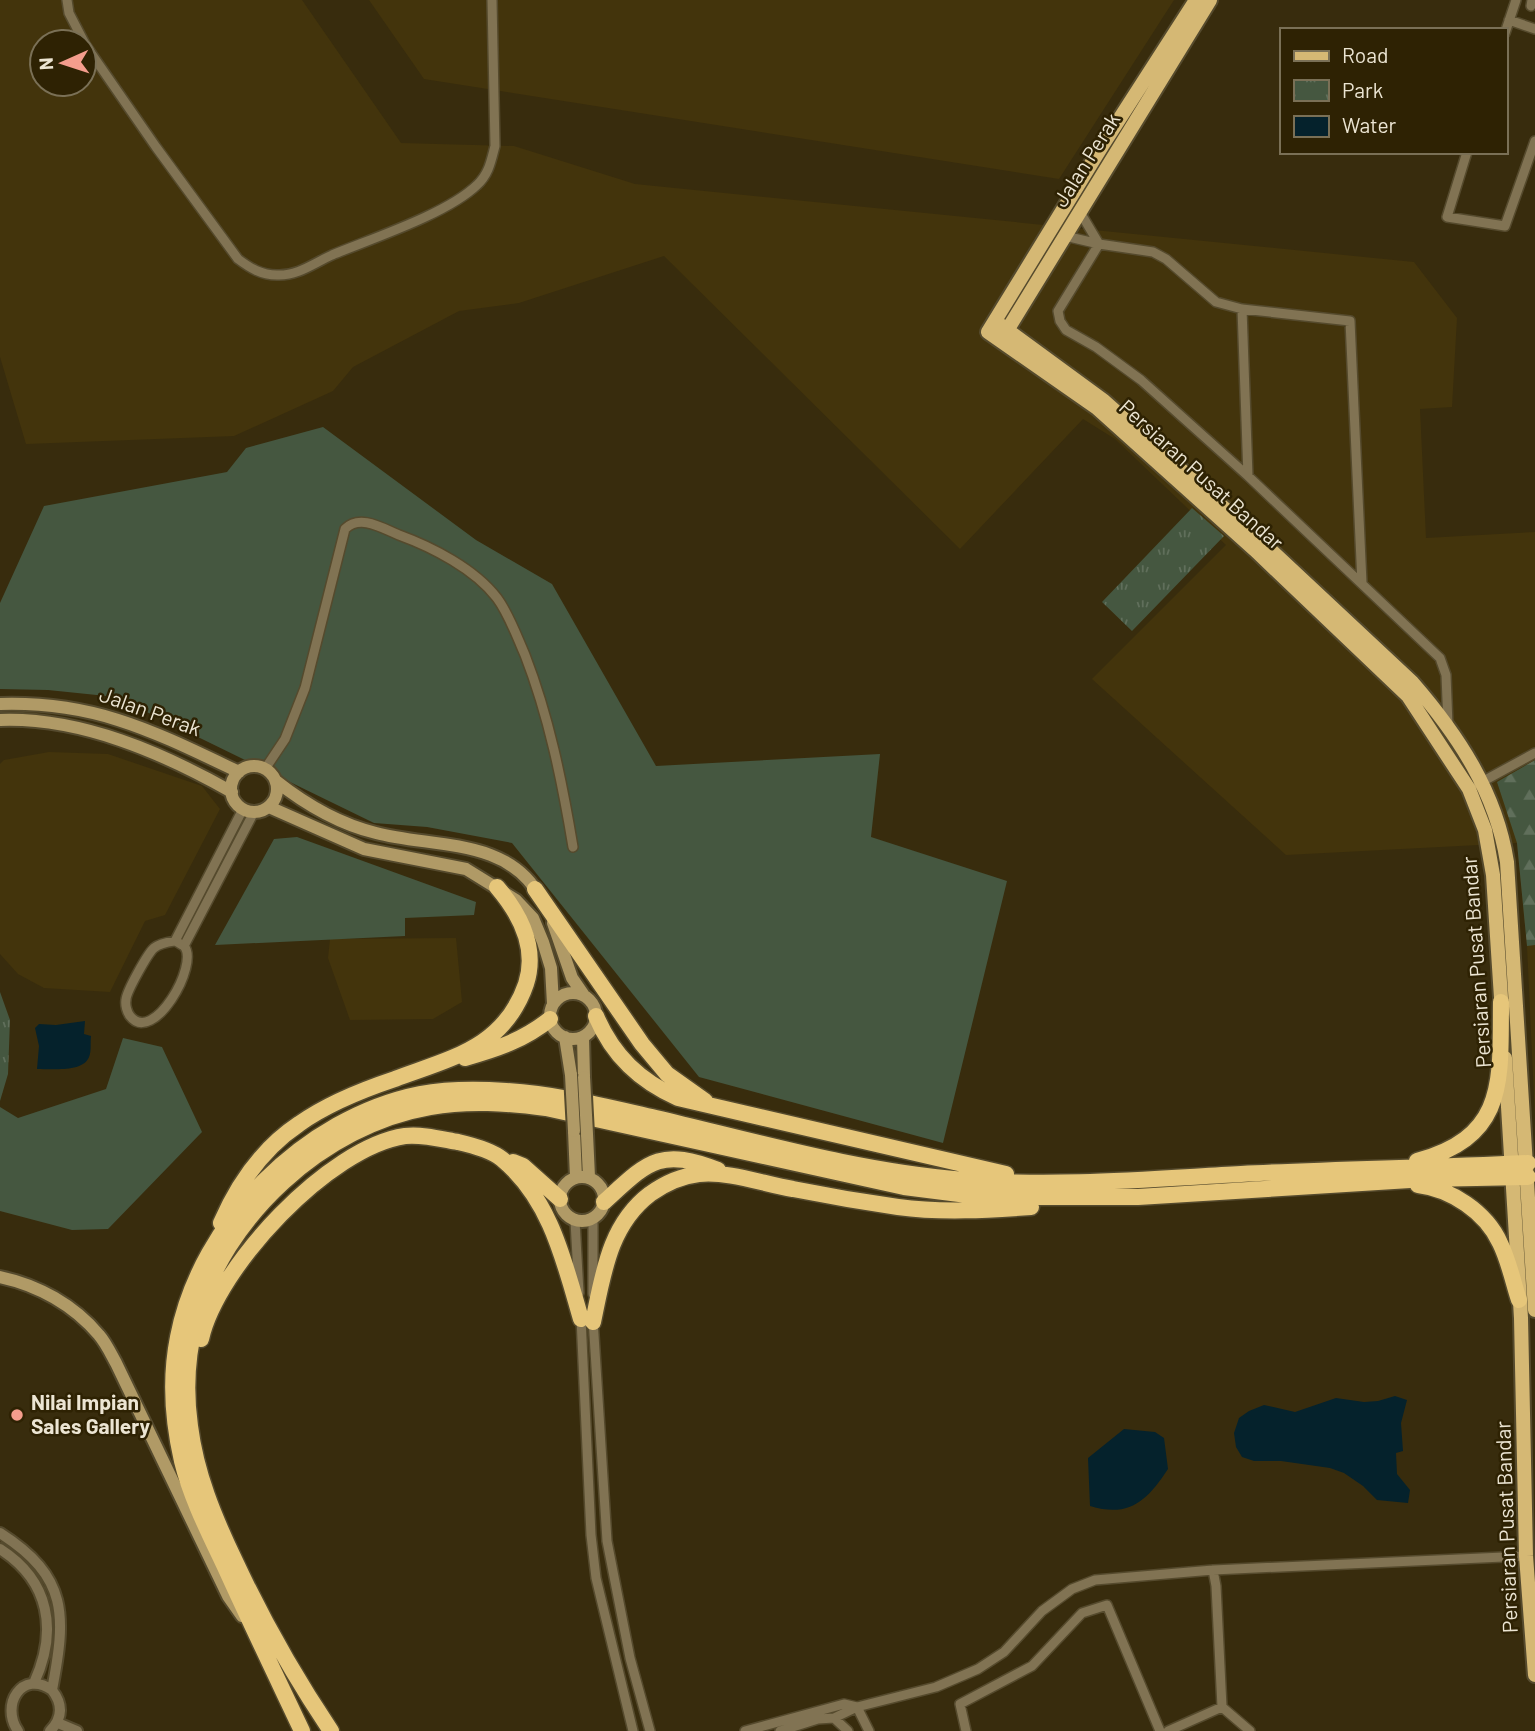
<svg xmlns="http://www.w3.org/2000/svg" width="1535" height="1731" viewBox="0 0 1535 1731" font-family="Barlow,sans-serif">
	<style>
		.built { fill: #43340c; fill-rule: evenodd }
		.green { fill: #455740 }
		.forest { fill: url(#forest-firs) }
		.park { fill: url(#park-tufts) }
		.water { fill: #05222c }
		.lines { fill: none; stroke-linecap: round; stroke-linejoin: round }
		.minor-casing { stroke: #554a2d; stroke-width: 12 }
		.tertiary-casing { stroke: #554a2d; stroke-width: 14 }
		.secondary-casing { stroke: #554a2d; stroke-width: 16 }
		.primary-casing { stroke: #554a2d; stroke-width: 18 }
		.trunk-casing { stroke: #554a2d; stroke-width: 19 }
		.minor { stroke: #817353; stroke-width: 9 }
		.tertiary { stroke: #817353; stroke-width: 10 }
		.secondary { stroke: #b09a66; stroke-width: 12 }
		.primary { stroke: #d5b874; stroke-width: 14 }
		.trunk { stroke: #e6c67a; stroke-width: 16 }
		.secondary-bridge-casing { stroke: #554a2d; stroke-width: 16; stroke-linecap: butt }
		.secondary-bridge { stroke: #b09a66; stroke-width: 12 }
		.poi-dot { fill: #f49d8d; stroke: #2e2203; stroke-width: 2.5 }
		.labels { text-anchor: middle; stroke-width: 5; stroke-linejoin: round; paint-order: stroke }
		.street-label { font-size: 21px; fill: #ece5d3; stroke: #2e2203 }
		.poi-label { font-size: 21px; font-weight: bold; fill: #ece5d3; stroke: #2e2203; text-anchor: start }
	</style>
	<defs>
		<pattern id="forest-firs" width="22" height="20" patternUnits="userSpaceOnUse" patternTransform="scale(1.75)"><rect width="22" height="20" fill="#455740"/><path d="M5 1l3.5 6h-7zM16 11l3.5 6h-7z" fill="#606f5b"/></pattern>
		<pattern id="park-tufts" width="24" height="20" patternUnits="userSpaceOnUse" patternTransform="scale(1.75)"><rect width="24" height="20" fill="#455740"/><path d="M3 7l-1-3M5 7V3M7 7l1-3M15 17l-1-3M17 17v-4M19 17l1-3" fill="none" stroke="#606f5b"/></pattern>
	</defs>
	<rect width="100%" height="100%" fill="#382c0d"/>
	<!-- built -->
	<path class="built" d="M0 0H302L401 143 514 146 635 184 1414 262 1457 318 1452 407 1420 409 1426 538 1535 532V1119L1527 946 1517 843 1286 855 1092 679 1226 545 1115 439 1083 419 960 549 664 256 519 303 459 311 353 367 333 391 234 436 26 444 0 357ZM42 42H84V84H42Z
		M369 0H1174L1059 179 424 79Z
		M49 752 108 754 202 786 220 809 165 915 145 921 110 992 44 988 18 974 0 954V764L4 760Z
		M456 938 462 1002 433 1019 350 1020 328 958 330 939Z"/>
	<!-- green -->
	<path class="green" d="M323 427 476 540 552 584 656 766 880 754 871 837 1007 881 943 1143 699 1077 512 843 427 827 374 823 116 697 48 690 0 689V603L44 506 227 472 246 448Z
		M297 837 476 902 474 915 405 918V936L215 945 274 839Z
		M123 1038 162 1047 202 1132 108 1229 72 1230 0 1211V1107L18 1118 106 1089Z"/>
	<!-- forest -->
	<path class="forest" d="M1535 760V945L1527 946 1517 843 1497 782Z"/>
	<!-- park -->
	<path class="park" d="M1192 508 1224 536 1132 631 1102 602Z
		M0 992 10 1020 8 1074 0 1101Z"/>
	<!-- water -->
	<path class="water" d="M85 1021 84 1034 91 1036C90 1043 92 1053 88 1059 81 1072 50 1069 37 1069L39 1046 35 1028 39 1024 56 1025Z
		M1395 1396 1407 1400 1401 1423 1403 1451 1396 1453 1397 1474 1410 1490 1408 1503 1377 1500 1363 1486 1344 1473 1330 1468 1281 1461H1254L1242 1457 1236 1447 1234 1433 1239 1418 1249 1411 1264 1405 1295 1412 1336 1398 1364 1402 1378 1401Z
		M1124 1429 1155 1432 1164 1438 1168 1469C1147 1501 1129 1518 1090 1506L1088 1458Z"/>
	<g class="lines">
		<defs>
			<path id="minor" d="M67 0 69 13 84 42
				M1531 6 1532 0
				M1509 20 1535 29
				M1505 33 1516 0
				M84 43 156 147 238 259C250 268 261 275 277 275 298 276 314 263 332 255 373 238 447 214 477 185 489 174 491 161 495 146L492 0
				M1467 152 1447 217 1505 226 1535 141
				M1080 212 1099 244
				M1065 236 1099 244 1153 252 1166 259 1216 302 1242 309 1350 321 1362 583
				M1099 244 1058 311 1060 321 1066 330 1096 347 1141 380 1248 476 1440 658 1446 675 1448 725
				M1242 309 1248 476
				M265 769 285 739 305 688 345 529C360 514 382 528 399 535 432 547 475 569 497 598 509 614 517 637 525 655 549 717 562 781 573 847
				M1478 784 1535 753
				M175 941C176 941 184 946 184 946 200 964 153 1046 130 1016 127 1012 125 1005 126 1000 126 992 148 953 154 948 160 943 168 942 175 941Z
				M175 941 243 809
				M184 946 254 812
				M593 1219V1294
				M575 1221 579 1293
				M581 1318 591 1535 596 1578 633 1731
				M593 1319 607 1541 630 1658 650 1731
				M1213 1570 1216 1586 1222 1707 1250 1731
				M834 1718 857 1707 936 1687 978 1669 1004 1652 1042 1611 1072 1589 1095 1580 1213 1570 1526 1556
				M745 1731 844 1704 857 1707 869 1731
				M780 1731 818 1719 834 1718 848 1731
				M966 1731 960 1704 1032 1666 1082 1613 1107 1605 1160 1731
				M1168 1731 1222 1707"/>
			<path id="tertiary" d="M0 1533C69 1577 66 1616 52 1690
				M0 1549C50 1581 58 1631 34 1683
				M58 1723 77 1731
				M18 1731C0 1705 22 1669 52 1690 63 1704 63 1718 50 1731"/>
			<path id="secondary" d="M0 704C96 701 155 732 239 772
				M0 720C81 717 163 753 232 792
				M231 789a23 23 0 1 1 46 0a23 23 0 1 1-46 0Z
				M276 781C305 804 339 824 376 833 432 848 508 837 540 897
				M269 807 364 849 466 869 516 900 533 918 543 942 551 968 553 1004
				M553 923 572 978 583 994
				M550 1016a23 23 0 1 1 46 0a23 23 0 1 1-46 0Z
				M565 1037 571 1075
				M583 1037 584 1077
				M574 1131 576 1177
				M587 1134 589 1177
				M560 1199a22 22 0 1 1 44 0a22 22 0 1 1-44 0Z
				M0 1277C38 1285 74 1305 99 1335 106 1343 111 1354 116 1363L228 1596 242 1616"/>
			<path id="primary" d="M1196 0 1102 146 988 332 1097 408 1255 550 1408 696 1469 789 1485 830 1493 875 1502 1013
				M995 321 1104 401 1260 540 1412 682C1458 735 1496 792 1507 862L1535 1310
				M1003 337 1210 0
				M1505 1058 1521 1318 1526 1556 1535 1675"/>
			<path id="trunk" d="M535 889 642 1044 667 1074 705 1101
				M596 1016C613 1056 640 1081 678 1098L1006 1174
				M465 1058C497 1049 524 1040 550 1019
				M1417 1161C1508 1136 1500 1080 1501 1002
				M513 1162 523 1166 560 1199
				M1418 1185C1451 1189 1486 1212 1500 1243 1509 1261 1513 1282 1519 1300
				M604 1202C648 1162 659 1147 718 1170
				M221 1223C238 1184 263 1148 299 1124 327 1104 362 1090 395 1079 451 1058 504 1048 526 984 538 947 520 914 497 887
				M593 1322C603 1275 609 1225 650 1194 664 1184 681 1176 699 1174 730 1171 763 1184 793 1189 828 1196 863 1202 898 1207 942 1213 988 1210 1031 1207
				M201 1339C217 1267 329 1147 405 1136 422 1134 441 1139 458 1142 471 1145 491 1150 502 1159 551 1200 564 1261 581 1319
				M302 1731C276 1676 250 1622 225 1567 209 1533 191 1498 182 1461 173 1422 170 1377 178 1337 200 1222 305 1117 420 1094 448 1089 478 1089 506 1091 557 1094 607 1107 656 1118 758 1142 860 1172 965 1180 1057 1187 1149 1179 1241 1174 1337 1169 1432 1168 1528 1163
				M331 1731C294 1676 263 1621 235 1561 214 1517 196 1474 190 1426 185 1391 187 1355 196 1321 223 1217 324 1125 430 1107 469 1100 507 1103 546 1108L904 1187 983 1197H1138L1426 1179 1528 1177"/>
		</defs>
		<!-- minor casing -->
		<use href="#minor" class="minor-casing"/>
		<!-- tertiary casing -->
		<use href="#tertiary" class="tertiary-casing"/>
		<!-- secondary casing -->
		<use href="#secondary" class="secondary-casing"/>
		<!-- primary casing -->
		<use href="#primary" class="primary-casing"/>
		<!-- trunk casing -->
		<use href="#trunk" class="trunk-casing"/>
		<!-- minor -->
		<use href="#minor" class="minor"/>
		<!-- tertiary -->
		<use href="#tertiary" class="tertiary"/>
		<!-- secondary -->
		<use href="#secondary" class="secondary"/>
		<!-- primary -->
		<use href="#primary" class="primary"/>
		<!-- trunk -->
		<use href="#trunk" class="trunk"/>
		<defs>
			<path id="secondary-bridge" d="M571 1075 574 1131
				M584 1077 587 1134"/>
		</defs>
		<!-- secondary-bridge casing -->
		<use href="#secondary-bridge" class="secondary-bridge-casing"/>
		<!-- secondary-bridge -->
		<use href="#secondary-bridge" class="secondary-bridge"/>
	</g>
	<!-- markers -->
	<circle class="poi-dot" cx="17" cy="1415" r="7"/>
	<g class="labels">
		<!-- street labels -->
		<g class="street-label">
			<text transform="translate(1087 160) rotate(-58)" y="7">Jalan Perak</text>
			<text transform="translate(1201 475) rotate(42)" y="7">Persiaran Pusat Bandar</text>
			<text transform="translate(150 712) rotate(20)" y="7">Jalan Perak</text>
			<text transform="translate(1477 962) rotate(-94)" y="7">Persiaran Pusat Bandar</text>
			<text transform="translate(1507 1527) rotate(-92)" y="7">Persiaran Pusat Bandar</text>
		</g>
		<!-- poi labels -->
		<g class="poi-label">
			<text x="31" y="1410">Nilai Impian<tspan x="31" dy="24">Sales Gallery</tspan></text>
		</g>
	</g>
	<!-- legend -->
	<rect x="1280" y="28" width="228" height="126" fill="#2e2203" stroke="#7a7056" stroke-width="2"/>
	<rect x="1294" y="51" width="35" height="10" fill="#d5b874" stroke="#7a7056" stroke-width="2"/>
	<text x="1342" y="63" font-size="21" fill="#ece5d3">Road</text>
	<rect x="1294" y="80" width="35" height="21" fill="url(#park-tufts)" stroke="#7a7056" stroke-width="2"/>
	<text x="1342" y="98" font-size="21" fill="#ece5d3">Park</text>
	<rect x="1294" y="116" width="35" height="21" fill="#05222c" stroke="#7a7056" stroke-width="2"/>
	<text x="1342" y="133" font-size="21" fill="#ece5d3">Water</text>
	<!-- north arrow -->
	<g transform="translate(63 63) rotate(267)"><circle r="33" fill="#2e2203" stroke="#7a7056" stroke-width="2"/>
	<path d="M0-5L12 26L0 18L-12 26Z" fill="#f49d8d"/>
	<text y="-10" font-size="19" font-weight="bold" text-anchor="middle" fill="#ece5d3">N</text>
	</g>
</svg>
